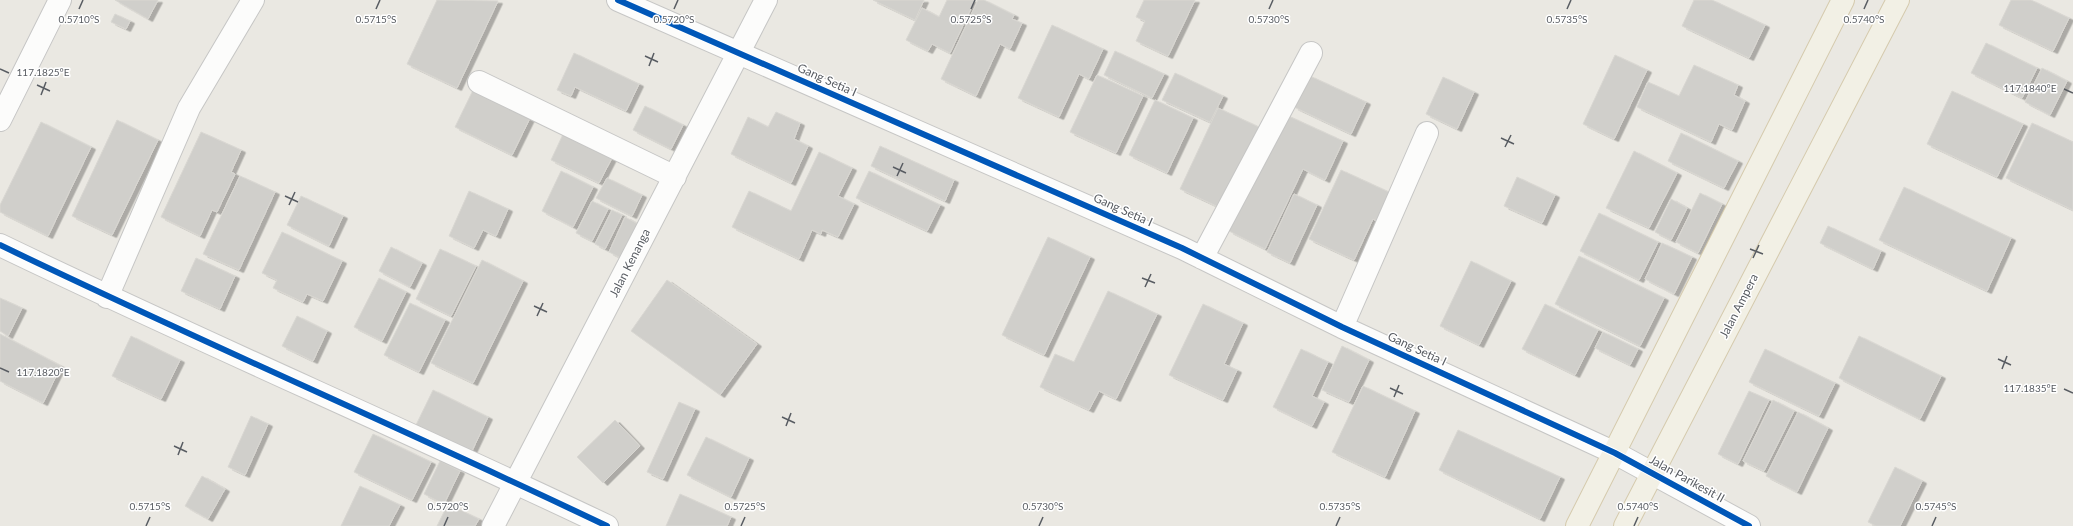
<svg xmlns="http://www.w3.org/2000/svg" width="2073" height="526" viewBox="0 0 2073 526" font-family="Lato,sans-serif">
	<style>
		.building { fill: #d0cfcb; stroke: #d9d7d2; filter: url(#shadow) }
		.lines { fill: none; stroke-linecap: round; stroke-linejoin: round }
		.minor-casing { stroke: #c6c6c5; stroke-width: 24 }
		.major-casing { stroke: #d5caad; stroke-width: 24 }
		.minor { stroke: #fcfcfb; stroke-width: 22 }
		.major { stroke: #f2f0e5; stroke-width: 22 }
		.cycleway-casing { stroke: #fff; stroke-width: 8 }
		.cycleway { stroke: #0057b8; stroke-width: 6 }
		.ticks { fill: none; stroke: #585c62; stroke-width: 1.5 }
		.labels { text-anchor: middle; stroke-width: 3; stroke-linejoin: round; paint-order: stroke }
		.street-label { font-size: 12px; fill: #585c62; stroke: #fff }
		.ticks-label { font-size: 10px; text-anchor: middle; fill: #585c62; stroke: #fff; stroke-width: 3; stroke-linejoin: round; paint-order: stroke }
	</style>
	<defs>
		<filter id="shadow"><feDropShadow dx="4.5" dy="2.5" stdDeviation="0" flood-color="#0004"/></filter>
	</defs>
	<rect width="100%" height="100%" fill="#eae8e2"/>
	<!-- building -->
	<path class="building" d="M115 0H158L148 19Z
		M437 0 498 1 457 88 407 64Z
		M873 0H924L915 20Z
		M947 0H975L950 53 932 44 928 51 906 40 922 8 939 17Z
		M978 0H984L1014 15 1012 19 1022 23 1010 49 1000 44 976 96 941 79Z
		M1144 0H1195L1168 56 1136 41 1145 21 1136 17Z
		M1694 0H1712L1765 25 1749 58 1682 26Z
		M2011 0H2031L2069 18 2053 51 1999 25Z
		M115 14 130 21 126 29 111 22Z
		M1052 25 1103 49 1089 79 1079 74 1059 117 1018 98Z
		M1986 43 2037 68 2022 98 1971 73Z
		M1115 51 1164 74 1152 98 1104 75Z
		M574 53 639 84 626 111 575 87 571 96 557 90Z
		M1615 55 1647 70 1614 139 1583 124Z
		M1694 65 1738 85 1734 95 1745 101 1732 130 1719 124 1711 142 1637 107 1648 82 1679 96Z
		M2042 68 2067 81 2050 115 2025 102Z
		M1175 73 1223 96 1210 122 1162 100Z
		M1097 75 1143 96 1116 153 1070 132Z
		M1310 76 1366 102 1351 134 1294 107Z
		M1443 77 1474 92 1457 129 1426 114Z
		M476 84 533 112 512 155 455 127Z
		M1952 91 2023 124 1997 177 1927 144Z
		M1155 100 1193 118 1167 173 1129 155Z
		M645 106 683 125 671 149 633 130Z
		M1218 108 1263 129 1225 210 1180 189Z
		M776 112 800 123 794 139 808 146 791 183 731 154 748 117 768 127Z
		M1284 114 1343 141 1325 180 1303 169 1265 249 1229 231Z
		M117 120 158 140 112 235 72 216Z
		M41 122 91 147 48 236 0 212V205Z
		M2032 123 2073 142V210L2006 178Z
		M565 130 614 154 599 183 551 160Z
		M201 132 241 150 231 172 235 174 217 212 212 210 200 236 161 217Z
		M1681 133 1738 161 1724 188 1668 161Z
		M880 146 954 180 945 201 871 166Z
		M1634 151 1677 173 1649 228 1606 208Z
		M819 152 852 168 838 196 854 204 838 237 822 230 821 234 812 230 799 259 732 227 749 191 791 211Z
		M1341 170 1391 193 1378 222 1373 219 1354 260 1309 239Z
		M561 171 593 187 573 227 542 211Z
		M869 171 940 205 927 231 856 198Z
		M240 176 275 192 239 270 203 254Z
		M1517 177 1555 195 1542 223 1504 206Z
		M607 178 642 195 632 216 596 198Z
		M1904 187 2011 238 1987 291 1879 240Z
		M469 191 508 209 496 236 483 230 474 248 449 236Z
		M1700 193 1722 204 1698 253 1676 242Z
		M1294 194 1317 205 1290 263 1267 252Z
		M301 196 343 216 329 246 287 225Z
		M1671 199 1687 208 1671 240 1655 232Z
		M592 201 608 209 592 241 576 233Z
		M612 210 622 215 605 249 595 244Z
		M1599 213 1658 242 1639 280 1580 251Z
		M625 217 638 224 621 258 609 252Z
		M1828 226 1881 251 1873 269 1820 243Z
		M282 232 342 261 323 301 307 294 303 302 273 288 277 280 262 273Z
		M1048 237 1090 257 1044 355 1002 335Z
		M1662 243 1692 257 1674 294 1645 279Z
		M391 247 422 263 410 287 379 271Z
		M440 249 476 266 451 316 416 299Z
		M1579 256 1664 298 1640 346 1555 304Z
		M196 258 235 276 220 309 181 291Z
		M482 260 523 281 473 383 431 363Z
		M1471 261 1511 281 1479 345 1440 326Z
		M379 278 406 292 382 341 354 327Z
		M667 280 757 344 720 395 631 331Z
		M1108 291 1157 314 1116 399 1099 391 1089 410 1040 387 1055 354 1074 362Z
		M0 298 22 308 8 336 0 331Z
		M410 303 445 320 419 372 384 355Z
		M1203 304 1243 323 1224 364 1237 370 1223 400 1169 375Z
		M1545 304 1598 330 1575 375 1522 349Z
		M297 316 327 331 313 361 282 346Z
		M1603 332 1638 349 1630 365 1595 348Z
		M0 334 61 366 43 403 0 381Z
		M131 336 180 360 161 399 112 376Z
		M1859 336 1941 376 1920 419 1839 378Z
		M1342 346 1369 360 1349 402 1322 390Z
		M1301 349 1328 362 1312 396 1324 402 1312 426 1273 407Z
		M1765 349 1835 383 1819 416 1749 382Z
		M1363 386 1415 411 1385 477 1332 452Z
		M433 390 488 417 471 453 416 425Z
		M1749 391 1769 400 1738 464 1718 454Z
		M1773 400 1794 411 1764 471 1743 461Z
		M679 402 695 409 663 479 647 472Z
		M1798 412 1828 428 1797 492 1766 476Z
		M251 416 268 424 245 475 228 467Z
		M615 420 640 446 603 483 577 457Z
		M1458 430 1560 477 1540 519 1439 470Z
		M373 434 431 462 412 500 354 472Z
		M706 437 749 458 731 497 687 475Z
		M440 461 460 471 444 504 424 494Z
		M1895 467 1922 481 1900 526H1876L1868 522Z
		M202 476 225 489 208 519 185 506Z
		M360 486 400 505 389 526H341Z
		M680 494 731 517 727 526H666Z
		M448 504 479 519 475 526H437Z"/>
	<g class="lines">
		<defs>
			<path id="minor" d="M618 0 1182 248 1342 327 1615 453 1749 526
				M479 82 675 177
				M0 120 60 0
				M0 245C201 342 406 430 607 526
				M1202 258 1311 53
				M107 297 189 108 253 0
				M1342 327 1427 133
				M493 526 766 0"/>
			<path id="major" d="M1577 526 1843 0
				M1625 526 1898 0"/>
		</defs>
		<!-- minor casing -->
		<use href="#minor" class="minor-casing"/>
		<!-- major casing -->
		<use href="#major" class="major-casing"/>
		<!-- minor -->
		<use href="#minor" class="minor"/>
		<!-- major -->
		<use href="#major" class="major"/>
		<defs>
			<path id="cycleway" d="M618 0 1182 248 1342 327 1615 453 1749 526
				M0 245C201 342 406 430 607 526"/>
		</defs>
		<!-- cycleway casing -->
		<use href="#cycleway" class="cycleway-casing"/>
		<!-- cycleway -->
		<use href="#cycleway" class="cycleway"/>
	</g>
	<!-- ticks -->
	<path class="ticks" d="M79 9 83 0M376 9 380 0M674 9 678 0M971 9 975 0M1269 9 1273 0M1567 9 1571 0M1864 9 1868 0M645 56 658 62M649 66 654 53M0 69 9 73M37 85 50 91M2064 89 2073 93M41 95 46 82M1501 138 1514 144M1505 147 1511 135M893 167 906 173M897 176 903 163M285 196 298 202M289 205 295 192M1750 249 1763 254M1753 258 1759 245M1142 278 1155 283M1145 287 1151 274M534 306 547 312M537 316 543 303M1998 359 2011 365M0 368 9 372M2002 369 2007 356M1390 388 1403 394M2064 389 2073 393M1394 397 1399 385M782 417 795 423M786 426 791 413M174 446 187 452M178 455 183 442M146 526 150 517M444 526 448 517M741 526 745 517M1039 526 1043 517M1336 526 1340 517M1634 526 1638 517M1932 526 1936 517"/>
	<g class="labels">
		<!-- street labels -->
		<g class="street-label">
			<text transform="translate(827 80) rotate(24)" y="4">Gang Setia I</text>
			<text transform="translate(1123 210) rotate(24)" y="4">Gang Setia I</text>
			<text transform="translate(630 263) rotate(-63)" y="4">Jalan Kenanga</text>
			<text transform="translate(1739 306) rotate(-63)" y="4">Jalan Ampera</text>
			<text transform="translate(1417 349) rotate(25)" y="4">Gang Setia I</text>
			<text transform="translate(1687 479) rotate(29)" y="4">Jalan Parikesit II</text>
		</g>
	</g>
	<g class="ticks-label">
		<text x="79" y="23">0.5710°S</text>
		<text x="376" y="23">0.5715°S</text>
		<text x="674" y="23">0.5720°S</text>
		<text x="971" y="23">0.5725°S</text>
		<text x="1269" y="23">0.5730°S</text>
		<text x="1567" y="23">0.5735°S</text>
		<text x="1864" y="23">0.5740°S</text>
		<text x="43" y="76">117.1825°E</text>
		<text x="2030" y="92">117.1840°E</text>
		<text x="43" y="376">117.1820°E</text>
		<text x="2030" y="392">117.1835°E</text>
		<text x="150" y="510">0.5715°S</text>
		<text x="448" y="510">0.5720°S</text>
		<text x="745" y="510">0.5725°S</text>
		<text x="1043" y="510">0.5730°S</text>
		<text x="1340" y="510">0.5735°S</text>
		<text x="1638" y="510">0.5740°S</text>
		<text x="1936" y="510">0.5745°S</text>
	</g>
</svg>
